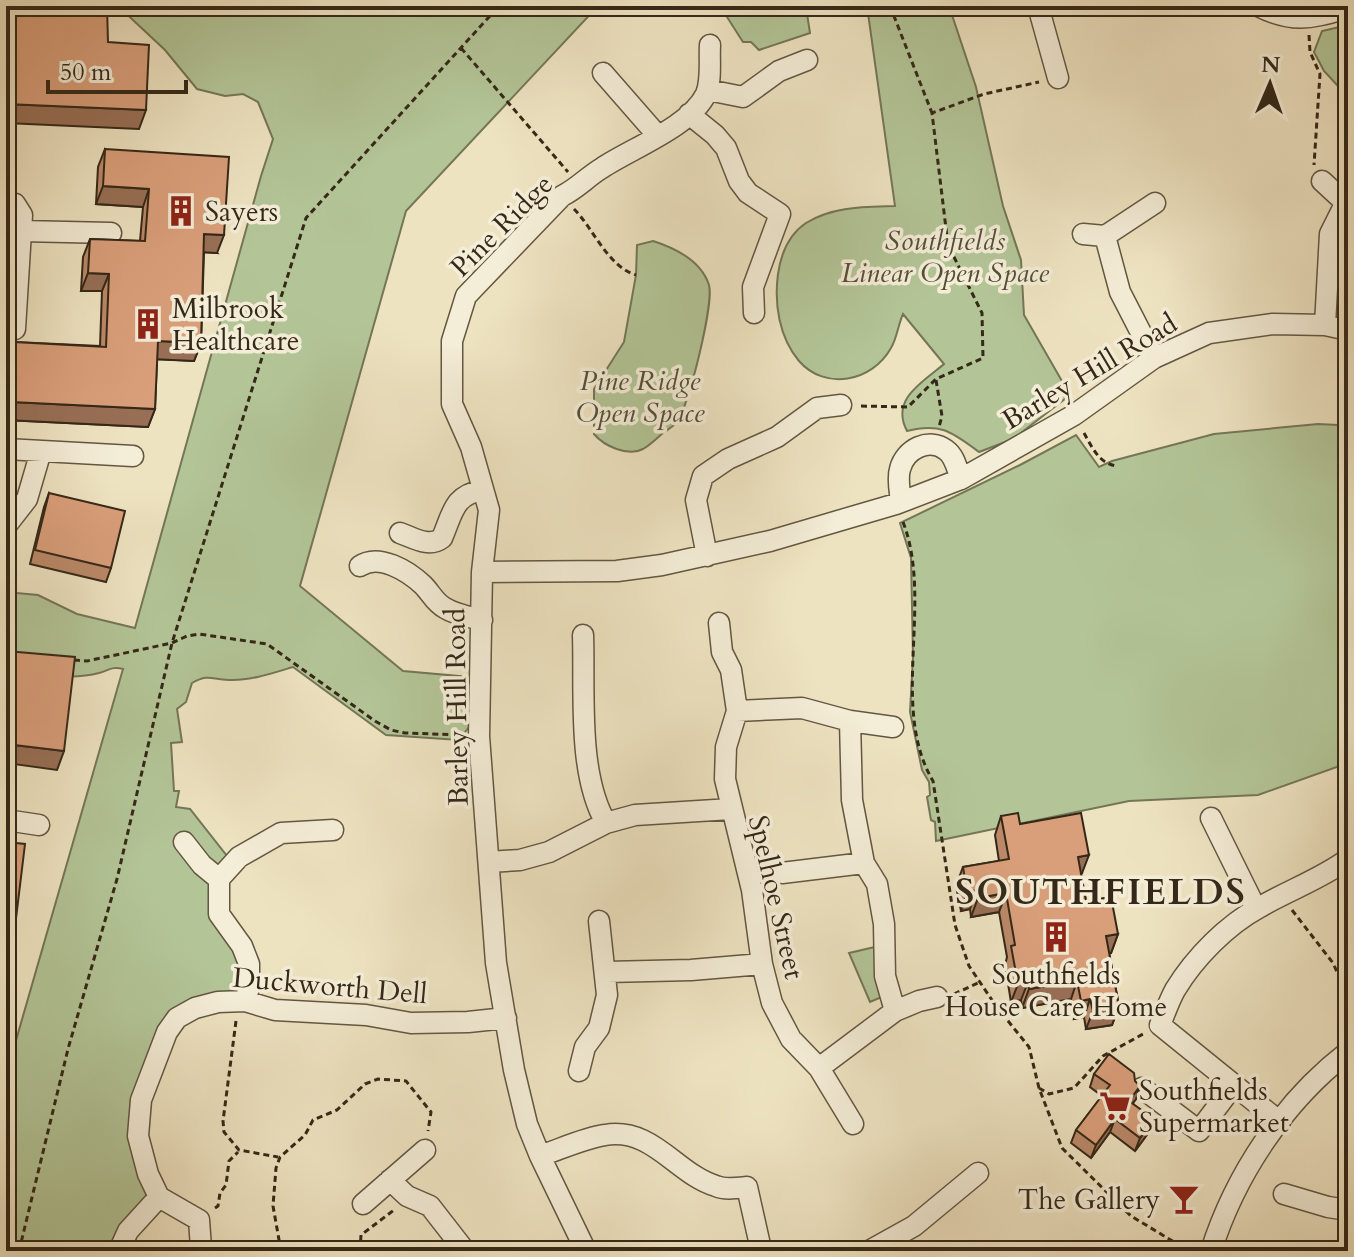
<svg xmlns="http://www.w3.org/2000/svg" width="1354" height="1257" viewBox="0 0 1354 1257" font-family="Cardo,serif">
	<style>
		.green { fill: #b3c597; stroke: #747658; stroke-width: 2 }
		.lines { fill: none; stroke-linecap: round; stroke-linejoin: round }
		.minor-casing { stroke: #635742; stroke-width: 23 }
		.path { stroke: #352818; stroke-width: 3; stroke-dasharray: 6 4; stroke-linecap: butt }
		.minor { stroke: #f4edd7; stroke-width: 20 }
		.wall { fill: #bb8969; stroke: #352818; stroke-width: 2 }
		.shaded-wall { fill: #986f55; stroke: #352818; stroke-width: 2 }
		.building { fill: #d99f7a; stroke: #352818; stroke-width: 2 }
		.labels { text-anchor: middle; stroke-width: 7; stroke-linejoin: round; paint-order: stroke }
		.poi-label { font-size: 28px; fill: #352818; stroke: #f4edd7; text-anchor: start }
		.street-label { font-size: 28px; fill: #352818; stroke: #f4edd7 }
		.park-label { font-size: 28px; font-style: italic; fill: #544f38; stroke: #f4edd7 }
		.district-label { font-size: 36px; font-weight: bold; letter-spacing: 2px; fill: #352818; stroke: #f4edd7 }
	</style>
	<rect width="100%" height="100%" fill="#eee3c1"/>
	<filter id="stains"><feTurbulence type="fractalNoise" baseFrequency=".0025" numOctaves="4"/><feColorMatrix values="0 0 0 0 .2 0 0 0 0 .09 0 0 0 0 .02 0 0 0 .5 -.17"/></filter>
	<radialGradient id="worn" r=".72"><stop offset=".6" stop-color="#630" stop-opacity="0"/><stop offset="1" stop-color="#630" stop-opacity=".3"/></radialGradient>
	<!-- green -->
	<path class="green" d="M118 6H598L406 211 300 586 403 671 470 677 469 727 459 740 386 735 293 667C273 673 250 681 229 680 211 680 210 673 192 683L186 702 177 709 182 742 171 743 174 791H179L176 807 190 809 227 856 219 879 249 988 177 1018 141 1100 159 1197 119 1251H6V1075L123 669C113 666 109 670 99 673 70 681 35 673 6 670V592L38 595 77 614 135 628 261 176 273 139 258 102 243 94 225 96 197 89 165 50Z
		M725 6H813L806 7 810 33 759 50 751 42H743L727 17Z
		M867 6H949L976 87 1003 206 1021 260 1024 315 1070 395 1013 439 979 452C953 433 941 422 907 431 890 399 923 382 944 364L903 314C898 325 897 338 891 348 872 382 825 391 799 361 779 337 774 304 778 274 781 253 788 235 806 223 833 206 865 207 895 206Z
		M1348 25V97L1324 71 1314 52 1322 31Z
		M653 241C675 248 701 260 709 285 714 303 689 406 677 422 674 426 667 430 663 433 657 438 650 445 643 449 628 457 604 446 594 434V389L624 342 636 275 637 245Z
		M1318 424 1338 425 1348 429V763L1258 795 1129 801 936 841 935 822 931 820 927 797 930 795 929 782 922 770 910 712 913 657 911 558 900 523 1020 465 1076 435 1099 467 1112 461 1214 434Z
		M879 946 884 996 870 1002 849 953Z"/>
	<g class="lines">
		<defs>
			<path id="minor" d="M1038 6 1058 78
				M1258 6C1294 24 1311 18 1348 8
				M603 73 658 136
				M708 90 743 97 779 71 807 60
				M689 114 715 135 726 148 739 181 748 193 780 214 753 287 754 313
				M1322 181 1348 205
				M6 204H15L22 215 15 329
				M21 231 111 233
				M1083 234 1105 236
				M1325 325 1330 234 1345 204
				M1154 358 1120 292 1105 236 1155 203
				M6 449 133 456
				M901 502C900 492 897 479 900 469 905 449 929 437 946 450 955 456 957 470 961 479
				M6 526 27 499 41 451
				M400 533C414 538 429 548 442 538 453 513 453 495 483 490
				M707 556 696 500 703 476 728 459 777 437 817 408 841 405
				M360 566C379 553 408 571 423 585 431 593 435 603 445 608 456 615 471 617 482 620
				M482 572 617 571 662 565 770 541 896 504 961 479 1074 415 1154 358 1209 333 1273 324 1325 325 1348 330
				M719 623 722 652 731 670 737 711
				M583 635C585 691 577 773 606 823
				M1211 818 1256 909
				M6 820 39 825
				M184 842 202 865 219 879
				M489 862 520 860 549 852 606 823 635 815 731 809
				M782 873 864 863
				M607 972 691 970 762 964
				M245 1001 249 988V964L242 946 219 914V879L239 857 281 833 333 830
				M895 1011 919 1001 937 997
				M819 1068 895 1011 885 976 884 924 877 884 864 863 852 800 850 721
				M579 1071 585 1047 599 1028 607 995 599 921
				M1142 1088 1199 1131 1233 1086
				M1280 1122 1160 1025C1165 1013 1169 1001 1175 990 1195 957 1227 925 1260 907 1289 890 1321 879 1348 859
				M853 1124 819 1068 791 1039 772 1003 762 964 752 890 725 779 726 747 737 711 802 708 850 721 893 727
				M540 1156C561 1149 584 1138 605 1135 653 1127 676 1174 716 1186 725 1190 737 1188 747 1187L760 1245
				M390 1180 407 1196 430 1206 465 1251
				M1284 1194 1328 1207 1348 1210
				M363 1204 425 1150
				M201 1248 199 1220 159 1197 148 1174 138 1136 141 1100 167 1032 177 1018 195 1008 218 1002 245 1001 275 1010 366 1015 411 1023 468 1022 506 1018
				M119 1251 128 1231 159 1197
				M586 1251 540 1156 527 1124 514 1070 496 963 479 736 482 572 489 510 471 447 452 404V341L466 296 562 196C578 188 587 177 602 168 632 148 690 127 706 94 712 80 709 59 710 45
				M869 1251 914 1226 978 1173
				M1211 1251C1235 1175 1284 1101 1348 1052"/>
		</defs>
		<!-- minor casing -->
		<use href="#minor" class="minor-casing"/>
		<!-- path -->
		<path class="path" d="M890 6 932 113
			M1309 35 1310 52 1320 74 1314 165
			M461 48 568 172
			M574 209C593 228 608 267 636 275
			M936 380 942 416 939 427
			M861 406 908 407 936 379 983 358 982 313 948 245 932 113 984 94 1039 82
			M1084 433C1092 447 1099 464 1117 466
			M903 522C934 602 889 707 933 781L955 925 969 966 996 1006 1029 1047 1039 1088 1062 1148 1131 1216 1189 1251
			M74 660 87 661 172 643 187 636 199 634 267 644 375 721 391 730 405 733 462 735
			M1292 910 1333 963 1348 997
			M954 994 980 982
			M236 1021 223 1121 224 1132 239 1150 278 1157
			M1039 1088 1049 1094 1074 1088 1103 1056 1145 1033
			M215 1208 218 1206 220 1193 226 1185 229 1161 238 1152
			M19 1251 68 1049 117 879 172 643 306 218 499 6
			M281 1251 273 1206 276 1168 280 1157 305 1135 313 1120 337 1110 365 1084 378 1079 406 1081 431 1112 428 1131
			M360 1251 361 1235 394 1210"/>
		<!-- minor -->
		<use href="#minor" class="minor"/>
	</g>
	<!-- wall -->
	<path class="wall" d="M105 149 217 253 204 252 201 343 194 361 157 359 155 409 148 427 6 420V196L9 310 14 342 100 346 102 291H81L83 257 90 239 140 241 143 207 96 204 98 167Z
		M49 493 111 568 106 582 30 564 44 507Z
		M1001 816 1020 824 1082 873 1081 874 1086 901 1118 934 1111 953H1109L1119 1006 1112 1025 1086 1029 1084 1017 1074 1019 1071 999 1022 1008 1021 1000 1011 1002 1005 965 1007 957 999 912 971 917 970 909 961 911 956 886 963 867 999 861 995 835Z
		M1094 1074 1140 1086 1136 1099 1133 1103 1149 1132 1135 1151 1110 1132 1091 1158 1071 1143 1076 1130 1102 1096 1090 1087Z"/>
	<!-- shaded-wall -->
	<path class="shaded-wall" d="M6 104 146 110 139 129 6 123Z
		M103 186 149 189 143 207 96 204Z
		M204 234 224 235 217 253 198 252Z
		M88 273 109 274 102 291H81Z
		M158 341 201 343 194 361 151 359Z
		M6 394 12 395 6 411Z
		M12 402 155 409 148 427 6 420Z
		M6 744 64 751 57 770 6 763Z
		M1089 855 1082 873 1071 875 1078 857Z
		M977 890 970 909 961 911 967 892Z
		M1006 893 999 912 971 917 978 898Z
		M6 934 14 935 8 953H6Z
		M1118 934 1111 953 1099 955 1106 936Z
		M1077 981 1071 999 1022 1008 1029 989Z
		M1028 982 1021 1000 1011 1002 1018 984Z
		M1090 999 1084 1017 1074 1019 1081 1001Z
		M1119 1006 1112 1025 1086 1029 1093 1011Z
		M1140 1086 1136 1099 1124 1114 1129 1101Z
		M1115 1119 1110 1132 1091 1158 1096 1145Z
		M1154 1119 1149 1132 1135 1151 1140 1138Z"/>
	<!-- building -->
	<path class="building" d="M6 6H107L108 42 149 45 146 110 6 104Z
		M105 149 229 157 224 235 204 234 201 343 158 341 155 409 12 402V395L6 394V196L15 200 9 310 15 322 14 342 106 347 109 274 88 273 90 239 145 241 149 189 103 186Z
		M49 493 125 511 111 568 35 550Z
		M6 651 75 657 64 751 6 744Z
		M1018 813 1020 824 1081 813 1089 855 1078 857 1086 901 1111 897 1118 934 1106 936 1119 1006 1093 1011 1090 999 1081 1001 1077 981 1029 989 1028 982 1018 984 1011 946 1015 945 1006 893 978 898 977 890 967 892 963 867 1009 859 1001 816Z
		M6 842 25 844 14 935 6 934Z
		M1109 1054 1134 1073 1135 1081 1140 1086 1129 1101 1154 1119 1140 1138 1115 1119 1096 1145 1076 1130 1110 1085 1094 1074Z"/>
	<!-- icons -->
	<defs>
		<symbol id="building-bare" viewBox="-9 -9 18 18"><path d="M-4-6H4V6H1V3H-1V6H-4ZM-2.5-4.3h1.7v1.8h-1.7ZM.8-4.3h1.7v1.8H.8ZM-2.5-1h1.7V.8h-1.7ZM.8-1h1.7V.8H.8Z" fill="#8f2418" stroke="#f4edd7" stroke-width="2.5" paint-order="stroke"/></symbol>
		<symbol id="supermarket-bare" viewBox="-9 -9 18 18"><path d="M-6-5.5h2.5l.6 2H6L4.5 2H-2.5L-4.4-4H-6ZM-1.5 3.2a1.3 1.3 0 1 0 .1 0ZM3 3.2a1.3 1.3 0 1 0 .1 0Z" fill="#8f2418" stroke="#f4edd7" stroke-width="2.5" paint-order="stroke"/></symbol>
		<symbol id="bar-bare" viewBox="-9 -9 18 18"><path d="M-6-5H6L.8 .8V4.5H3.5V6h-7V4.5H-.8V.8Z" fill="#8f2418" stroke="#f4edd7" stroke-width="2.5" paint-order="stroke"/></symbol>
	</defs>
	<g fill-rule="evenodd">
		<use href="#building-bare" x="159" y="189" width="44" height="44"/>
		<use href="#building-bare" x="126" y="302" width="44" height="44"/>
		<use href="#building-bare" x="1034" y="915" width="44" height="44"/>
		<use href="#supermarket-bare" x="1093" y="1084" width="44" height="44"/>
		<use href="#bar-bare" x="1162" y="1177" width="44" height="44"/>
	</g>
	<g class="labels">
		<!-- poi labels -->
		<g class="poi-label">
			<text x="205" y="221">Sayers</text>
			<text x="172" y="318">Milbrook<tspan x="172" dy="32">Healthcare</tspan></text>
			<text x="1056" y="984" text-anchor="middle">Southfields<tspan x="1056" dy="32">House Care Home</tspan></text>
			<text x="1139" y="1100">Southfields<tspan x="1139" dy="32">Supermarket</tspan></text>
			<text x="1160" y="1209" text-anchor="end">The Gallery</text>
		</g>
		<!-- street labels -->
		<g class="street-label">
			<text transform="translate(501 225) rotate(-45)" y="10">Pine Ridge</text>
			<text transform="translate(1089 371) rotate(-31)" y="10">Barley Hill Road</text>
			<text transform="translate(456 707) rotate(-91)" y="10">Barley Hill Road</text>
			<text transform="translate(777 897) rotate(77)" y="10">Spelhoe Street</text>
			<text transform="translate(330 985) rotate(5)" y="10">Duckworth Dell</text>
		</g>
		<!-- park labels -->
		<g class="park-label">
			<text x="945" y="250">Southfields<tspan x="945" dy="32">Linear Open Space</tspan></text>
			<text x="640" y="390">Pine Ridge<tspan x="640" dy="32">Open Space</tspan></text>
		</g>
		<!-- district labels -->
		<g class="district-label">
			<text x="1101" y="904">SOUTHFIELDS</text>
		</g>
	</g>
	<!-- margin -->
	<rect width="1354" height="1257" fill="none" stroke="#eee3c1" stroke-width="32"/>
	<rect x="8" y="8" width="1338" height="1241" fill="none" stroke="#352818" stroke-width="4"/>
	<rect x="16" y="16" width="1322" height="1225" fill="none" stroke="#352818" stroke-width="2"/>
	<!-- north arrow -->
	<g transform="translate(1270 84) rotate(2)" stroke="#f4edd7" stroke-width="6" paint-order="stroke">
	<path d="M0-6L14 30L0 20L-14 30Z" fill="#352818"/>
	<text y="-12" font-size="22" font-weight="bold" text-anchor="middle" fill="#352818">N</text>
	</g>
	<!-- scale -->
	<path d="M48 80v12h138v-12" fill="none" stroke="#352818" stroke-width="4"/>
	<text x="60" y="80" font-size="24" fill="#352818" stroke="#f4edd7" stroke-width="6" paint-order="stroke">50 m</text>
	<rect width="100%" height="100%" filter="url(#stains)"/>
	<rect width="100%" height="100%" fill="url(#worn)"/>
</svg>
